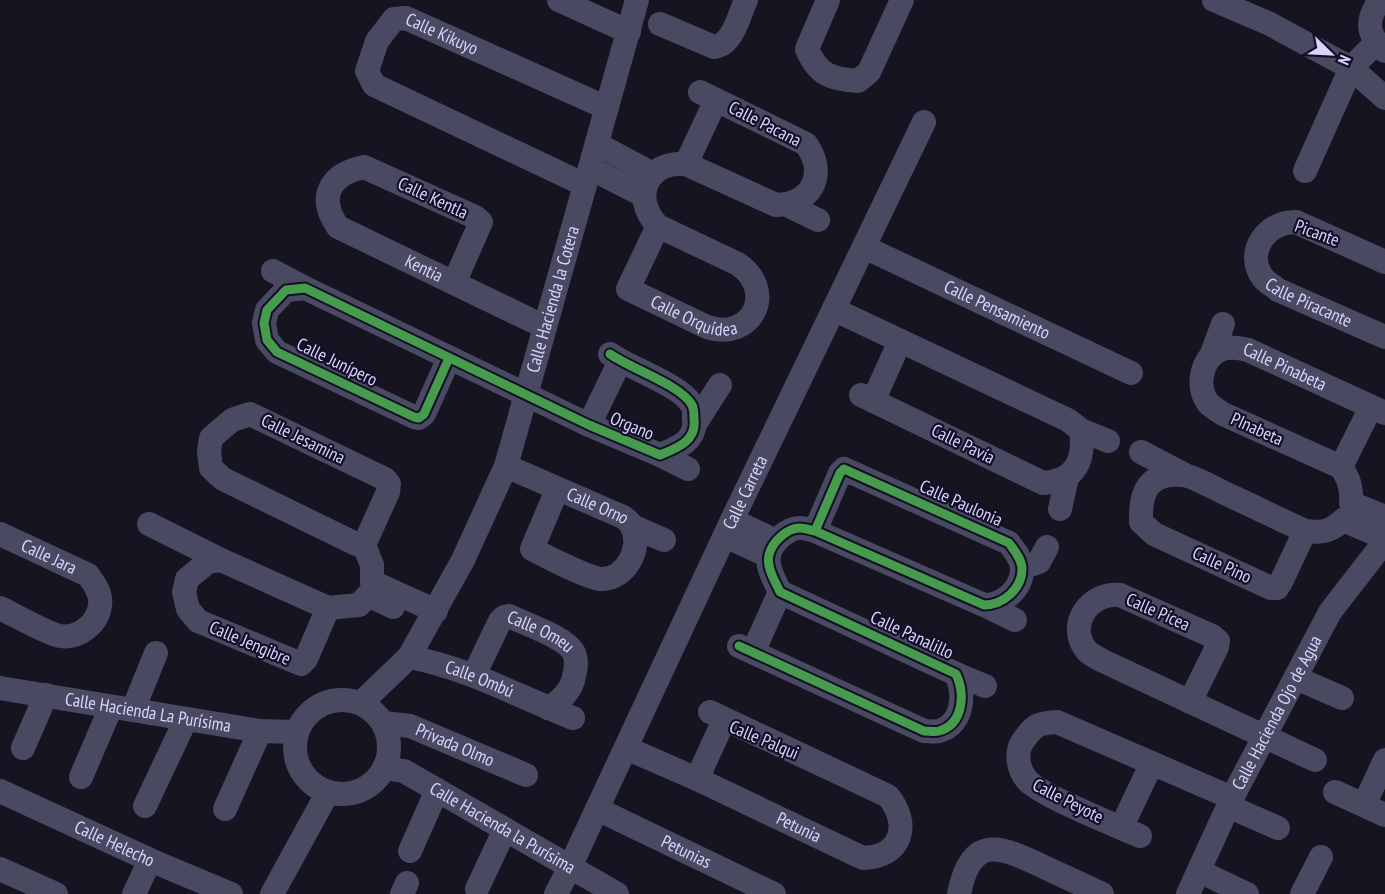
<svg xmlns="http://www.w3.org/2000/svg" width="1385" height="894" viewBox="0 0 1385 894" font-family="'PT Sans Narrow',sans-serif">
	<style>
		.lines { fill: none; stroke-linecap: round; stroke-linejoin: round }
		.minor { stroke: #4a4962; stroke-width: 24 }
		.cycleway-casing { stroke: #130f26; stroke-width: 13 }
		.cycleway { stroke: #469c4c; stroke-width: 9 }
		.labels { text-anchor: middle; stroke-width: 4.5; stroke-linejoin: round; paint-order: stroke }
		.street-label { font-size: 18px; fill: #d9d4ff; stroke: #130f26 }
	</style>
	<rect width="100%" height="100%" fill="#161421"/>
	<g class="lines">
		<!-- minor -->
		<g class="minor">
			<path d="M559 0 629 32"/>
			<path d="M828 0 807 49C818 75 831 79 858 81L869 72 902 0"/>
			<path d="M1214 0 1270 24 1351 68 1385 98"/>
			<path d="M1380 0C1366 20 1366 34 1385 51"/>
			<path d="M660 24 714 47C733 45 739 15 746 0"/>
			<path d="M597 144 653 174"/>
			<path d="M686 164 716 100"/>
			<path d="M590 168 643 195"/>
			<path d="M1305 171 1351 68 1376 43"/>
			<path id="s1" d="M585 185 374 85 367 71 377 41 394 19 406 18 607 108"/>
			<path d="M787 205 818 220"/>
			<path id="s2" d="M658 226 628 289 707 327C752 342 777 291 738 264L658 226C631 198 646 161 686 164L776 205C813 204 827 173 806 144L700 92"/>
			<path id="s3" d="M864 247 1131 373"/>
			<path id="s4" d="M1385 262 1296 222C1267 221 1244 252 1263 278 1267 283 1274 286 1278 290L1385 337"/>
			<path d="M273 271 305 288"/>
			<path id="s5" d="M454 283 481 222 475 217 364 167C330 174 317 197 338 227L545 327"/>
			<path d="M835 310 1068 420 1081 430C1085 460 1076 481 1043 483L861 395"/>
			<path d="M1211 356 1223 324"/>
			<path d="M449 358 424 414 419 418 414 417 277 352 267 340 264 323 267 310 286 290 305 288 589 425 660 455C677 448 697 441 694 419 694 415 694 409 692 405 681 385 631 369 610 354"/>
			<path d="M873 401 900 341"/>
			<path d="M695 424 720 385"/>
			<path d="M589 425 620 361"/>
			<path d="M1081 430 1108 441"/>
			<path d="M1141 452 1183 474"/>
			<path d="M660 455 688 469"/>
			<path id="s6" d="M506 466 623 517C626 519 631 523 632 527 643 548 625 580 601 579 588 578 545 556 532 549L557 490"/>
			<path id="s7" d="M1341 467 1223 414C1219 411 1212 407 1208 403 1196 386 1201 359 1220 350 1230 346 1239 348 1248 350L1385 413"/>
			<path d="M1341 467C1349 479 1352 488 1351 503L1385 517"/>
			<path d="M1341 467 1371 407"/>
			<path d="M1060 509 1067 477"/>
			<path d="M732 520 776 541"/>
			<path d="M149 524 221 560"/>
			<path d="M632 526 664 540"/>
			<path d="M1305 531 1281 582 1277 588H1271L1154 534 1141 522C1140 492 1148 472 1182 475 1192 475 1221 492 1233 497 1257 508 1281 520 1305 531 1322 533 1330 532 1343 520L1385 538"/>
			<path id="s8" d="M0 534 88 575C94 583 102 594 100 605 98 624 78 639 60 636 47 634 13 614 0 608"/>
			<path d="M725 536 769 556"/>
			<path d="M364 545 388 492 389 484 385 479 250 414 232 420 211 438 209 451 211 468 223 479 356 544 364 545 372 565V582L436 611"/>
			<path d="M1022 568 1039 562 1047 547"/>
			<path d="M984 605 1015 620"/>
			<path d="M328 608 306 659 301 664 198 621 188 609 184 592 187 579 208 562 221 560 328 608 359 605 368 595 393 607"/>
			<path d="M739 646 924 731C929 731 935 732 939 731 964 724 965 693 956 674L780 592C775 581 766 567 769 555 772 542 787 528 800 528 805 528 810 530 815 531L984 605C1003 605 1022 589 1022 569 1022 559 1014 550 1009 543L844 469 840 473 815 531"/>
			<path d="M753 652 780 592"/>
			<path id="s9" d="M409 657C468 668 517 696 573 718"/>
			<path d="M956 674 985 686"/>
			<path id="s10" d="M474 675 500 621 504 617 509 616C525 624 566 637 574 653 577 660 576 669 574 676 572 690 560 702 548 708"/>
			<path d="M1296 678 1342 698"/>
			<path id="s11" d="M0 688 260 731 297 732"/>
			<circle cx="342" cy="747" r="47"/>
			<path d="M1190 702 1217 647 1218 641 1212 636 1120 595C1089 592 1066 625 1087 651 1091 655 1098 658 1103 661L1315 760"/>
			<path id="s12" d="M361 703 409 657 463 560 506 466 637 0"/>
			<path d="M133 710 156 653"/>
			<path id="s13" d="M383 723 410 726 526 775"/>
			<path d="M23 748 46 695"/>
			<path id="s14" d="M626 748 697 779 863 858C902 857 911 824 888 796L710 712"/>
			<path id="s15" d="M384 768 404 771 617 894"/>
			<path d="M81 777 111 707"/>
			<path d="M697 779 724 720"/>
			<path id="s16" d="M0 791 150 860 231 894"/>
			<path d="M1335 792 1385 815"/>
			<path d="M1364 805 1385 760"/>
			<path d="M145 806 186 719"/>
			<path d="M1228 806 1278 828"/>
			<path d="M225 809 260 731"/>
			<path id="s17" d="M597 809 774 894"/>
			<path d="M1121 828 1152 763"/>
			<path d="M1140 836C1119 827 1038 794 1027 780 1018 770 1015 752 1023 741 1034 725 1038 723 1057 722L1232 798"/>
			<path d="M410 851 437 790"/>
			<path d="M0 869 56 894"/>
			<path d="M1199 871 1247 894"/>
			<path d="M477 889 505 829"/>
			<path d="M134 894 150 860"/>
			<path d="M272 894 328 792"/>
			<path d="M402 894 407 883"/>
			<path id="s18" d="M556 894 570 867 732 520 924 122"/>
			<path d="M959 894C971 833 1000 846 1044 867 1063 876 1083 885 1102 894"/>
			<path id="s19" d="M1188 894 1232 798 1330 612 1385 541"/>
			<path d="M1302 894 1321 857"/>
		</g>
		<defs>
			<path id="cycleway" d="M449 358 424 414 419 418 414 417 277 352 267 340 264 323 267 310 286 290 305 288 589 425 660 455C677 448 697 441 694 419 694 415 694 409 692 405 681 385 631 369 610 354
				M739 646 924 731C929 731 935 732 939 731 964 724 965 693 956 674L780 592C775 581 766 567 769 555 772 542 787 528 800 528 805 528 810 530 815 531L984 605C1003 605 1022 589 1022 569 1022 559 1014 550 1009 543L844 469 840 473 815 531"/>
		</defs>
		<!-- cycleway casing -->
		<use href="#cycleway" class="cycleway-casing"/>
		<!-- cycleway -->
		<use href="#cycleway" class="cycleway"/>
	</g>
	<g class="labels">
		<!-- street labels -->
		<g class="street-label">
			<text dy="6" stroke="none"><textPath href="#s1" startOffset="360">Calle Kikuyo</textPath></text>
			<text transform="translate(765 124) rotate(27)" y="6">Calle Pacana</text>
			<text transform="translate(433 198) rotate(25)" y="6">Calle Kentla</text>
			<text transform="translate(1317 233) rotate(20)" y="6">Picante</text>
			<text dy="6" stroke="none"><textPath href="#s5" startOffset="374">Kentia</textPath></text>
			<text dy="6" stroke="none"><textPath href="#s12" startOffset="454">Calle Hacienda la Cotera</textPath></text>
			<text dy="6" stroke="none"><textPath href="#s4" startOffset="231">Calle Piracante</textPath></text>
			<text dy="6" stroke="none"><textPath href="#s2" startOffset="142">Calle Orquídea</textPath></text>
			<text dy="6" stroke="none"><textPath href="#s3" startOffset="147">Calle Pensamiento</textPath></text>
			<text transform="translate(337 362) rotate(26)" y="6">Calle Junípero</text>
			<text dy="6" stroke="none"><textPath href="#s7" startOffset="278">Calle Pinabeta</textPath></text>
			<text transform="translate(632 426) rotate(23)" y="6">Organo</text>
			<text transform="translate(1257 429) rotate(24)" y="6">PInabeta</text>
			<text transform="translate(303 439) rotate(26)" y="6">Calle Jesamina</text>
			<text transform="translate(963 444) rotate(26)" y="6">Calle Pavía</text>
			<text dy="6" stroke="none"><textPath href="#s18" startOffset="444">Calle Carreta</textPath></text>
			<text transform="translate(961 503) rotate(24)" y="6">Calle Paulonia</text>
			<text dy="6" stroke="none"><textPath href="#s6" startOffset="100">Calle Orno</textPath></text>
			<text dy="6" stroke="none"><textPath href="#s8" startOffset="54">Calle Jara</textPath></text>
			<text transform="translate(1222 565) rotate(25)" y="6">Calle Pino</text>
			<text transform="translate(1158 612) rotate(24)" y="6">Calle Pícea</text>
			<text transform="translate(912 635) rotate(25)" y="6">Calle Panalillo</text>
			<text dy="6" stroke="none"><textPath href="#s10" startOffset="106">Calle Omeu</textPath></text>
			<text transform="translate(250 643) rotate(23)" y="6">Calle Jengibre</text>
			<text dy="6" stroke="none"><textPath href="#s9" startOffset="74">Calle Ombú</textPath></text>
			<text dy="6" stroke="none"><textPath href="#s11" startOffset="150">Calle Hacienda La Purísima</textPath></text>
			<text dy="6" stroke="none"><textPath href="#s19" startOffset="202">Calle Hacienda Ojo de Agua</textPath></text>
			<text transform="translate(764 740) rotate(23)" y="6">Calle Palqui</text>
			<text dy="6" stroke="none"><textPath href="#s13" startOffset="76">Privada Olmo</textPath></text>
			<text transform="translate(1068 801) rotate(27)" y="6">Calle Peyote</text>
			<text dy="6" stroke="none"><textPath href="#s15" startOffset="134">Calle Hacienda la Purísima</textPath></text>
			<text dy="6" stroke="none"><textPath href="#s14" startOffset="190">Petunia</textPath></text>
			<text dy="6" stroke="none"><textPath href="#s16" startOffset="126">Calle Helecho</textPath></text>
			<text dy="6" stroke="none"><textPath href="#s17" startOffset="99">Petunias</textPath></text>
		</g>
	</g>
	<!-- north arrow -->
	<g transform="translate(1331 54) rotate(114)" stroke="#130f26" stroke-width="4.5" paint-order="stroke">
	<path d="M0-4.5L10 22L0 15L-10 22Z" fill="#d9d4ff"/>
	<text y="-9" font-size="16" font-weight="bold" text-anchor="middle" fill="#d9d4ff">N</text>
	</g>
</svg>
